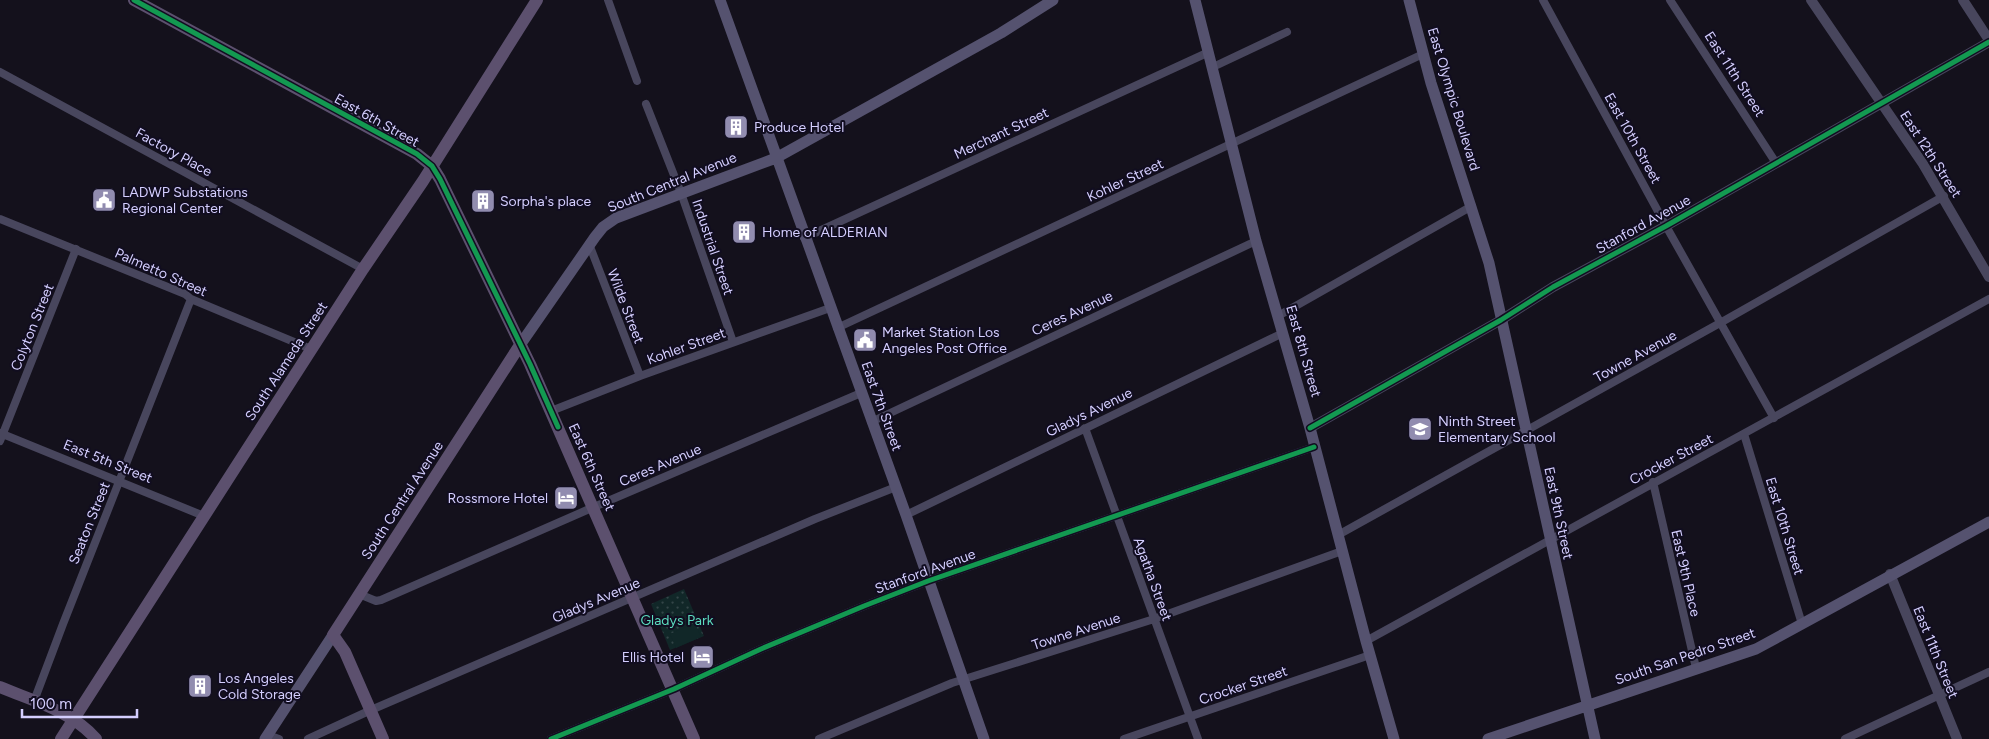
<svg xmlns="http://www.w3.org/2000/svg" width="1989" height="739" viewBox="0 0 1989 739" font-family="Figtree,sans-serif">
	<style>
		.grass { fill: url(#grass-dots) }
		.garden { fill: #112728 }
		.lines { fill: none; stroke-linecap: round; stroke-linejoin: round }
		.minor { stroke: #48465d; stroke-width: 8 }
		.tertiary { stroke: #48465d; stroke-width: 10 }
		.secondary { stroke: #55526f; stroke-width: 11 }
		.primary { stroke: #5c506e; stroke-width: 12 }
		.cycleway-casing { stroke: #110d20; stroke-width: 8 }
		.cycleway { stroke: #139951; stroke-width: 5 }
		.labels { text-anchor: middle; stroke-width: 4; stroke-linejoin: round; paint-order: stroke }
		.street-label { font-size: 14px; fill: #d4cefe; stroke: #110d20 }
		.poi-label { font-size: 14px; fill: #d4cefe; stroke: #110d20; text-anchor: start }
		.park-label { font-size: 14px; fill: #5cdcbf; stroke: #110d20 }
	</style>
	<defs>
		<pattern id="grass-dots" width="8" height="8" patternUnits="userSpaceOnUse" patternTransform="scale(1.25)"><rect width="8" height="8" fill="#112728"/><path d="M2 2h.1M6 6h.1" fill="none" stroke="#334548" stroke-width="1.8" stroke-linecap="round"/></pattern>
	</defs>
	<rect width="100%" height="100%" fill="#14111c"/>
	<!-- grass -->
	<path class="grass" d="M684 589 704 636 670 650 651 604Z"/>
	<!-- garden -->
	<path class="garden" d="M695 623 701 637 676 648 670 634Z"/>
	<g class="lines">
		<!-- minor -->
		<path class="minor" d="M608 0 637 81
			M1543 0 1666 226 1774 418
			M1670 0 1776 163
			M1213 67 1287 32
			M0 72 363 269
			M646 104 681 193 733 342
			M0 219 185 294 191 299 311 349
			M804 238 1209 52
			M589 244 640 376
			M1278 316 1472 206
			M837 328 1423 54
			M551 411 640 376 830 308
			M871 422 1256 241
			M1085 428 1198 739
			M0 433 204 516
			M1744 434 1802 624
			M0 441 76 249
			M1653 482 1696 668
			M906 515 1283 333
			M1338 535 1720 323 1944 196
			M359 594 376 601 381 600 587 510 861 393
			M1366 641 1989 299
			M34 701 63 624 191 299
			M268 735 279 739
			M308 739 371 710 815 519 896 487
			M551 739 674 689 761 649 864 606 928 581 1314 447
			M819 739 952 683 1154 619 1342 551
			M1124 739 1370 655
			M1845 739 1989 672"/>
		<!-- tertiary -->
		<path class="tertiary" d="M1811 0 1923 164 1989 277
			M1963 0 1989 40
			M1310 428 1501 320 1553 287 1666 226 1989 42
			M1890 574 1957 739"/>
		<!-- secondary -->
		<path class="secondary" d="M720 0 906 515 984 739
			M1195 0 1256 241 1310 428 1366 641 1394 739
			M1409 0 1431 83 1489 263 1595 739
			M520 345 595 237 603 227 616 218 776 158 1001 33 1053 0
			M265 739 333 635
			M1488 739 1756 649 1989 522"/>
		<!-- primary -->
		<path class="primary" d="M134 0 417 154 432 166 440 179 530 364 694 739
			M0 687C33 701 72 711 96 739
			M61 739 363 269 423 181 537 0
			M383 739 345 652 333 635 520 345"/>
		<defs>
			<path id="cycleway" d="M134 0 417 154 432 166 440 179 530 364 558 427
				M1310 428 1501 320 1553 287 1666 226 1989 42
				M551 739 674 689 761 649 864 606 928 581 1314 447"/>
		</defs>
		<!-- cycleway casing -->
		<use href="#cycleway" class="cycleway-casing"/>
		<!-- cycleway -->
		<use href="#cycleway" class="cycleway"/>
	</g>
	<!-- icons -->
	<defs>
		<symbol id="building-square" viewBox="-11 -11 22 22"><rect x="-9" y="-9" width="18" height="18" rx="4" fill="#918caf" stroke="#110d20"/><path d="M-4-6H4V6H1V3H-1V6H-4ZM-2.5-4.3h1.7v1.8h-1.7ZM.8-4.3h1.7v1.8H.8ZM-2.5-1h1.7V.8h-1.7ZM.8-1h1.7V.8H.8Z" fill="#fff"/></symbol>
		<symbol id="civic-square" viewBox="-11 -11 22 22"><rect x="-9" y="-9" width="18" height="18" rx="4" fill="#918caf" stroke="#110d20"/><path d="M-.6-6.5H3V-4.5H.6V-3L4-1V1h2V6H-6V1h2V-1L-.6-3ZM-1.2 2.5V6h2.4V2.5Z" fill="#fff"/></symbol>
		<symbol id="school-square" viewBox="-11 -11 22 22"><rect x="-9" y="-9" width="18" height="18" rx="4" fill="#918caf" stroke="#110d20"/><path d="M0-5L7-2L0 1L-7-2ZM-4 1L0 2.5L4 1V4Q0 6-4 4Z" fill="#fff"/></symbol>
		<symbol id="hotel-square" viewBox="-11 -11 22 22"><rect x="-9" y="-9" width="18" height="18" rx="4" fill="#918caf" stroke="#110d20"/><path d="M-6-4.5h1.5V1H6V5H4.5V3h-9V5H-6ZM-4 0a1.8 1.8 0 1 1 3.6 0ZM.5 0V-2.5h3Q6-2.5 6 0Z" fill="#fff"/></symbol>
	</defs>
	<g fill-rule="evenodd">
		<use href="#building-square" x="722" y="113" width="28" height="28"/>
		<use href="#civic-square" x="90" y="186" width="28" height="28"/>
		<use href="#building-square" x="469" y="187" width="28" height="28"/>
		<use href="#building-square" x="730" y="218" width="28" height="28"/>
		<use href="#civic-square" x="851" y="326" width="28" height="28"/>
		<use href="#school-square" x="1406" y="415" width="28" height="28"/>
		<use href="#hotel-square" x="552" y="484" width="28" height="28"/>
		<use href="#hotel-square" x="688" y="643" width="28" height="28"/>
		<use href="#building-square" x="186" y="672" width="28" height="28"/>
	</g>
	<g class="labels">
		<!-- street labels -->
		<g class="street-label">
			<text transform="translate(1735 74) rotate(57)" y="5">East 11th Street</text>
			<text transform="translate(1454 99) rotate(73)" y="5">East Olympic Boulevard</text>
			<text transform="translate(377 120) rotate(29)" y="5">East 6th Street</text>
			<text transform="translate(1001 133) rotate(-25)" y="5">Merchant Street</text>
			<text transform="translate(1633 138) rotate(61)" y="5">East 10th Street</text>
			<text transform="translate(174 152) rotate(29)" y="5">Factory Place</text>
			<text transform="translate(1931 154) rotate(57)" y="5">East 12th Street</text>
			<text transform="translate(1125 180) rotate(-25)" y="5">Kohler Street</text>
			<text transform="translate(672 182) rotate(-22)" y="5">South Central Avenue</text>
			<text transform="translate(1643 224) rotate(-29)" y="5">Stanford Avenue</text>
			<text transform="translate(713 247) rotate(71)" y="5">Industrial Street</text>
			<text transform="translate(161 272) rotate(24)" y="5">Palmetto Street</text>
			<text transform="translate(626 306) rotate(69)" y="5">Wilde Street</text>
			<text transform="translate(1072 313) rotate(-25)" y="5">Ceres Avenue</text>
			<text transform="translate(32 327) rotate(-68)" y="5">Colyton Street</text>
			<text transform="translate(686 346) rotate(-20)" y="5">Kohler Street</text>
			<text transform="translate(1304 351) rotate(74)" y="5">East 8th Street</text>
			<text transform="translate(1635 356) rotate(-29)" y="5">Towne Avenue</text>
			<text transform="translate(286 361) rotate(-57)" y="5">South Alameda Street</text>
			<text transform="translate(882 406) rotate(70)" y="5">East 7th Street</text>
			<text transform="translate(1089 412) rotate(-26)" y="5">Gladys Avenue</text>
			<text transform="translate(1671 459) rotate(-28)" y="5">Crocker Street</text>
			<text transform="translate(108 461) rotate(22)" y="5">East 5th Street</text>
			<text transform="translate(660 465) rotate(-23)" y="5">Ceres Avenue</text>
			<text transform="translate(592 467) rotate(66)" y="5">East 6th Street</text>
			<text transform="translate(402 500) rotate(-57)" y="5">South Central Avenue</text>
			<text transform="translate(1559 513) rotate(78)" y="5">East 9th Street</text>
			<text transform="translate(89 523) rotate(-68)" y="5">Seaton Street</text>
			<text transform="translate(1785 526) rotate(73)" y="5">East 10th Street</text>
			<text transform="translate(925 571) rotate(-20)" y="5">Stanford Avenue</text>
			<text transform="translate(1686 573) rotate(77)" y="5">East 9th Place</text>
			<text transform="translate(1153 579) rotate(70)" y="5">Agatha Street</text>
			<text transform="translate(596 600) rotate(-23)" y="5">Gladys Avenue</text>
			<text transform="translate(1076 631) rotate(-18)" y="5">Towne Avenue</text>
			<text transform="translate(1936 652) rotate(68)" y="5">East 11th Street</text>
			<text transform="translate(1685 656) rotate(-19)" y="5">South San Pedro Street</text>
			<text transform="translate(1243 685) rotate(-19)" y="5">Crocker Street</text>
		</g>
		<!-- poi labels -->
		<g class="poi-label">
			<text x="754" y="132">Produce Hotel</text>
			<text x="122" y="197">LADWP Substations<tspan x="122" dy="16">Regional Center</tspan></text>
			<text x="500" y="206">Sorpha's place</text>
			<text x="762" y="237">Home of ALDERIAN</text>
			<text x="882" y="337">Market Station Los<tspan x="882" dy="16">Angeles Post Office</tspan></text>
			<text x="1438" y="426">Ninth Street<tspan x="1438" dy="16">Elementary School</tspan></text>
			<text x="548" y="503" text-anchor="end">Rossmore Hotel</text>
			<text x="684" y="662" text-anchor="end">Ellis Hotel</text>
			<text x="218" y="683">Los Angeles<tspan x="218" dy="16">Cold Storage</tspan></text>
		</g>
		<!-- park labels -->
		<g class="park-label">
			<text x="677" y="625">Gladys Park</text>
		</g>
	</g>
	<!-- scale -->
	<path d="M22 709v8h115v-8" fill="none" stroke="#d4cefe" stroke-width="2.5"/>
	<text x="30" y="709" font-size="15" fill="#d4cefe" stroke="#110d20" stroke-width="4" paint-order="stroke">100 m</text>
</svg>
